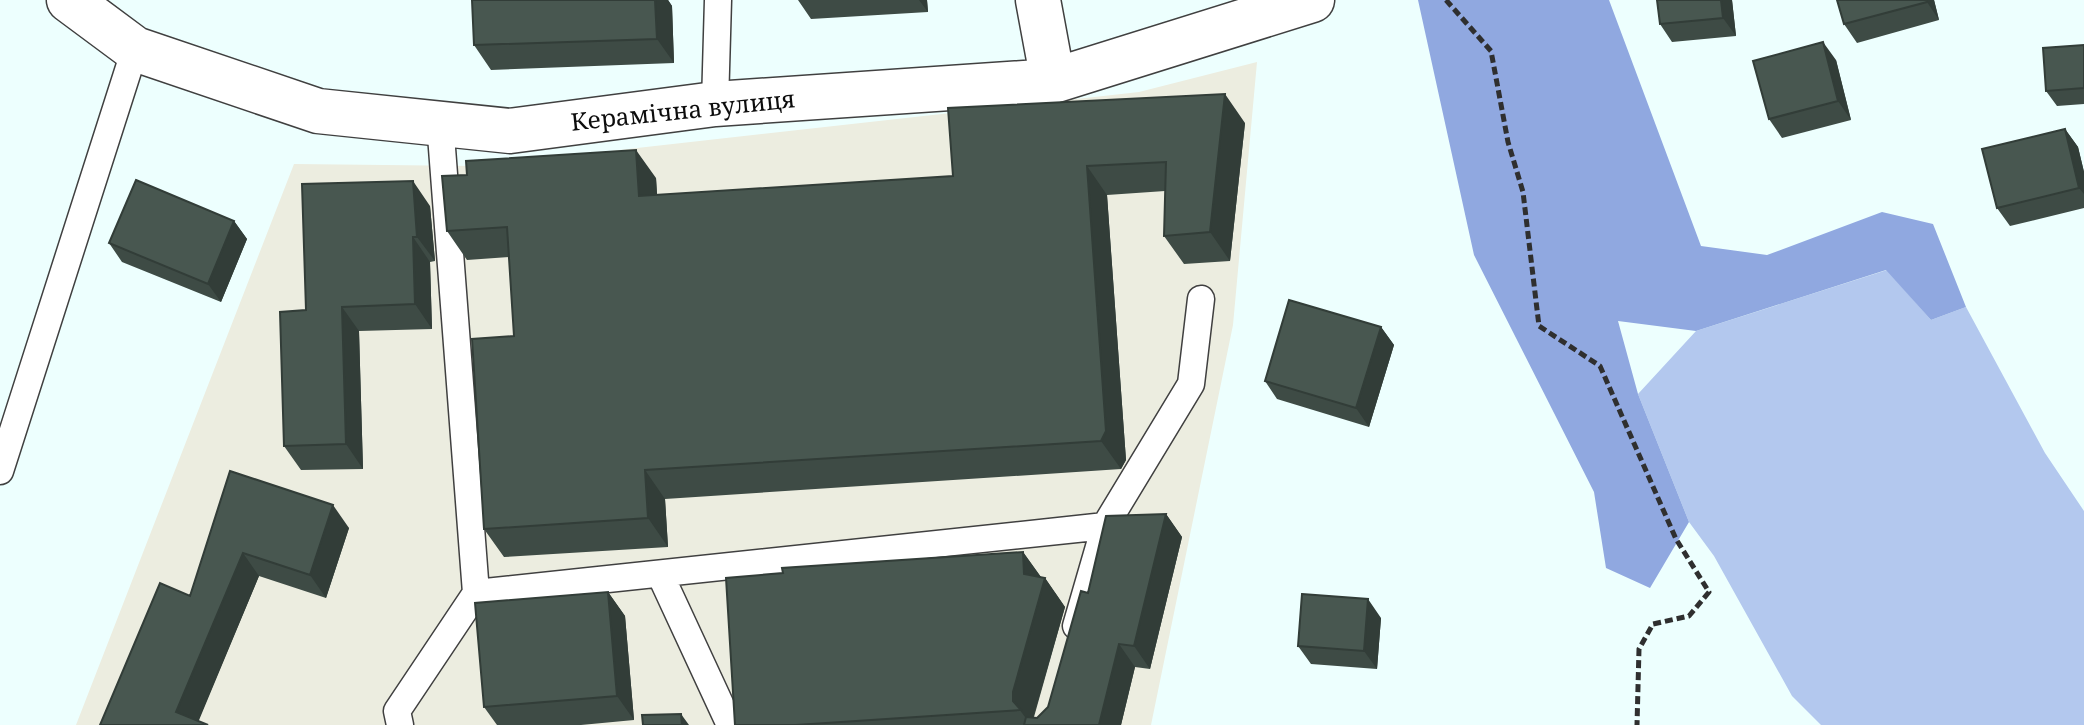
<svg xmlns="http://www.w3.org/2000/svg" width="2084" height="725" viewBox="0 0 2084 725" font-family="'Noto Serif',serif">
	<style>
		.industrial { fill: #ecede0 }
		.green { fill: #b3c8ee }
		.forest { fill: #90a8e0 }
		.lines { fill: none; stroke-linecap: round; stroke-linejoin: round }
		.service-casing { stroke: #404040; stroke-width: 29 }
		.minor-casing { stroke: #404040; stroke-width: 47 }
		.path { stroke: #2f2f2f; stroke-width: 5; stroke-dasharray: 8 4; stroke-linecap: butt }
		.service { stroke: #fff; stroke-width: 26 }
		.minor { stroke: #fff; stroke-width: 44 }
		.wall { fill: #3e4b45 }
		.shaded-wall { fill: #323d38 }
		.building { fill: #485750; stroke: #323d38; stroke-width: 2 }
		.labels { text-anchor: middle; stroke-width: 8; stroke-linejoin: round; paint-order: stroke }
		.street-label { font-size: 24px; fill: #0d0d0d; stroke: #fff }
	</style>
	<rect width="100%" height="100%" fill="#edfffe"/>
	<!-- industrial -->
	<path class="industrial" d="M1257 62 1233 325 1151 725H76L294 164 476 166 1139 92Z"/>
	<!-- green -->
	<path class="green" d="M1887 270 1931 320 1966 307 2045 453 2084 511V725H1821L1792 696 1714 556 1689 522 1638 394 1696 331Z"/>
	<!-- forest -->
	<path class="forest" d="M1418 0H1609L1701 246 1767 255 1882 212 1933 224 1966 307 1931 320 1886 270 1696 331 1618 321 1638 394 1689 522 1650 588 1606 568 1594 492 1474 255Z"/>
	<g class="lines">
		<defs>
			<path id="service" d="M715 104 718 0
				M0 471 135 49
				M660 574 730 725
				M476 593 1105 526 1191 384 1201 299
				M1076 626 1105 526
				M400 725 397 711 476 593 440 122"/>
			<path id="minor" d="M69 0 135 49 318 111 510 131 715 104 1053 81 1312 0
				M1038 0 1053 81"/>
		</defs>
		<!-- service casing -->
		<use href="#service" class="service-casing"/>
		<!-- minor casing -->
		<use href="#minor" class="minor-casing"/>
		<!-- path -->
		<path class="path" d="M1446 0 1491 51 1508 142 1523 192 1539 326 1600 366 1676 539 1709 592 1689 616 1653 624 1639 649 1637 725"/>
		<!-- service -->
		<use href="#service" class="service"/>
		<!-- minor -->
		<use href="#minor" class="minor"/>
	</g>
	<!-- wall -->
	<path class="wall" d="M472 0H668L672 6 674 63 491 70 474 45Z
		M798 0H927L928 12 811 19Z
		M1732 0 1736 36 1672 42 1660 24Z
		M1934 0 1939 20 1857 43 1844 24Z
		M2084 45V104L2057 106 2046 91Z
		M1836 60 1851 120 1782 138 1769 119Z
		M1245 123 1230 261 1184 264 1164 236 1165 191 1107 195 1126 460 1121 469 665 499 668 547 504 557 484 529 514 336 509 257 467 260 447 231 656 178 657 195 953 176Z
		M2065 129 2078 147 2084 172V208L2010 226 1997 208Z
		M430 206 435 261 430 262 432 329 359 331 363 469 301 470 284 446 306 310Z
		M234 221 247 239 221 302 122 262 109 243Z
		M1381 327 1394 345 1369 427 1277 399 1265 381Z
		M230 471 349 528 326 598 259 576 198 721 100 725 190 596Z
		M1166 514 1182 537 1150 669 1135 667 1121 725H735L783 573 1023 552 1041 577 1045 578 1065 607 1034 717 1037 718 1048 707 1088 593Z
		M608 592 625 616 634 720 581 725H497L484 707Z
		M1381 618 1377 669 1311 664 1298 646Z"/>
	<!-- shaded-wall -->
	<path class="shaded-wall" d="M655 0H668L672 6 674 63 657 39Z
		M919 0H927L928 12Z
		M1721 0H1732L1736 36 1723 18Z
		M1926 0H1934L1939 20 1927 2Z
		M1823 42 1836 60 1851 120 1838 101Z
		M1225 94 1245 123 1230 261 1210 232Z
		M2065 129 2078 147 2084 172V194L2079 188Z
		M636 150 656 178 659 225 639 196Z
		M1087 166 1107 195 1126 460 1121 469 1101 441Z
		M413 181 430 206 435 261 417 237Z
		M234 221 247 239 221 302 208 284Z
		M413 237 430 262 432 329 415 304Z
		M342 307 359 331 363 469 346 444Z
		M1381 327 1394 345 1369 427 1356 408Z
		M645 470 665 499 668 547 648 518Z
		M333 505 349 528 326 598 310 575Z
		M1166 514 1182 537 1150 669 1134 646Z
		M1023 552 1043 580 1045 578 1065 607 1031 725 1013 701Z
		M243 553 259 576 197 725 176 712Z
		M608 592 625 616 634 720 617 696Z
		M1368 599 1381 618 1377 669 1364 651Z
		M1119 644 1135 667 1121 725H1099Z
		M681 714 689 725H682Z"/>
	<!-- building -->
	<path class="building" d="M472 0H655L657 39 474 45Z
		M1657 0H1721L1723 18 1660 24Z
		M1837 0H1926L1927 2 1844 24Z
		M1823 42 1838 101 1769 119 1753 61Z
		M2084 45V88L2046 91 2043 48Z
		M1225 94 1210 232 1164 236 1166 162 1087 166 1106 431 1101 441 645 470 648 518 484 529 472 339 514 336 507 227 447 231 442 176 467 175 466 161 636 150 639 196 953 176 948 108Z
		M2065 129 2079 188 1997 208 1982 149Z
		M136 180 234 221 208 284 109 243Z
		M413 181 417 237H413L415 304 342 307 346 444 284 446 280 312 306 310 302 184Z
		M1289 300 1381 327 1356 408 1265 381Z
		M230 471 333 505 310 575 243 553 176 712 208 725H100L160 583 190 596Z
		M1166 514 1134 646 1119 644 1099 725H1024L1026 717 1037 718 1048 707 1081 591 1088 593 1106 516Z
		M1023 552 1024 574 1045 578 1013 692V701L1021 710 796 725H735L726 578 783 573 782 568Z
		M608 592 617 696 484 707 475 603Z
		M1302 594 1368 599 1364 651 1298 646Z
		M681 714 682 725H643L642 715Z"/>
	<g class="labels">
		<!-- street labels -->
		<g class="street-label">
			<text transform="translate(683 111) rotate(-6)" y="8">Керамічна вулиця</text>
		</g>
	</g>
</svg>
